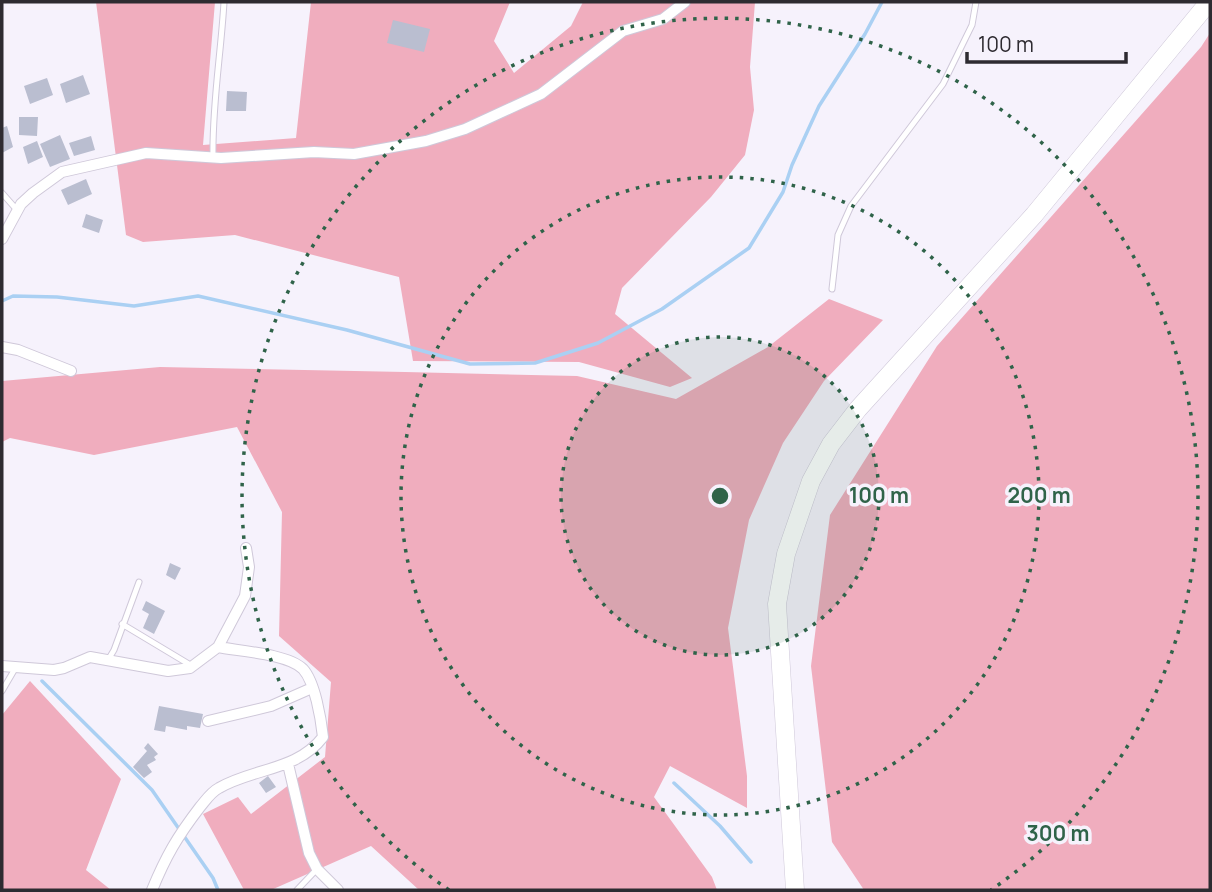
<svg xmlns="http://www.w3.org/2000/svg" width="1212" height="892" viewBox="0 0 1212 892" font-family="Manrope,sans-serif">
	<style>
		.green { fill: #f0adbe }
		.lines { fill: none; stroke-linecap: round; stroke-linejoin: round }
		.stream { stroke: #aad0f3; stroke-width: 3.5 }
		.building { fill: #babed0 }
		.service-casing { stroke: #cfc8d9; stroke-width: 7 }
		.minor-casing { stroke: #cfc8d9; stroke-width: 12 }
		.primary-casing { stroke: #cfc8d9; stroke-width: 19 }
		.service { stroke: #fff; stroke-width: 5 }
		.minor { stroke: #fff; stroke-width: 10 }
		.primary { stroke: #fff; stroke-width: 18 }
		.ring { fill: none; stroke: #2f6349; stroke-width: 3.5; stroke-dasharray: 3.5 7 }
		.centre { fill: #2f6349; stroke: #f6f2fc; stroke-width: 3.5 }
		.ring-label { font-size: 21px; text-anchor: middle; font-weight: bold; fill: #2f6349; stroke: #f6f2fc; stroke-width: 7; stroke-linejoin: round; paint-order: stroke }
	</style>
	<rect width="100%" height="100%" fill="#f6f2fc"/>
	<!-- green -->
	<path class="green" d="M96 2H215L203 145 296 138 311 2H510L494 41 514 73 571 26 583 2H755L750 67 754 110 745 155 711 197 622 288 615 314 692 378 670 387 579 362 413 361 399 277 235 235 143 242 126 235Z
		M1210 33V890H864L832 842 811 666 830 515 937 346 1201 47Z
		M829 299 883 320 824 381 783 443 749 520 728 628 747 776V808L670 766 654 797 712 877 717 890H419L371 846 271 890H244L203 814 238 797 251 814 325 757 331 682 279 636 282 512 237 427 94 455 10 438 2 442V381L160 367 405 372 577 376 676 399 768 347Z
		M30 681 121 779 86 870 111 890H2V715Z"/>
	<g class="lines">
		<!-- stream -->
		<path class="stream" d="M2 301 13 296 57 297 134 306 198 296 347 330 470 364 535 363 598 343 662 309 749 248 783 192 792 165 819 106 865 34 882 2
			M42 681 152 790 213 878 218 890
			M674 783 720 826 751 862"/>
	</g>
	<!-- building -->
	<path class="building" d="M393 20 430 29 424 52 387 43Z
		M83 75 90 94 66 103 60 84Z
		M47 78 53 95 30 104 24 86Z
		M227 91 247 92 246 111H226Z
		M19 117H38L37 136 19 135Z
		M7 126 13 147 2 153V128Z
		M60 135 70 159 50 167 40 144Z
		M91 136 95 150 74 156 69 143Z
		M37 141 43 157 28 164 23 147Z
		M86 179 92 194 68 205 61 190Z
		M86 214 103 220 99 233 82 227Z
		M170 563 181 568 175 580 166 575Z
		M146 601 165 611 154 634 143 628 149 614 142 610Z
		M159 706 203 714 200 728 187 726V730L166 726 165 732 154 730Z
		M148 743 158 754 154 757 156 760 147 765 152 772 144 778 133 767 147 751 144 748Z
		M268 776 276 787 266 793 259 783Z"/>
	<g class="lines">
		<defs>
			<path id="service" d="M213 157C212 105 221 54 224 2
				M2 193 17 210
				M832 289 838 235 851 206 943 84 972 25 976 2
				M122 624 192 666
				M108 660 114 650 139 582
				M2 691 16 667
				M297 890 317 869"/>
			<path id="minor" d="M2 239 21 204 33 193 62 172 146 153 221 158 314 152 354 154 426 141 465 129 541 94 623 31 663 19 685 2
				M2 347 18 350 71 371
				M2 666 54 670 64 668 90 657 168 671 190 668 218 647 245 596 249 567 246 548
				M208 721 271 706 312 688
				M288 764 309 853 317 869 338 890
				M152 890C166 856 177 837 200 807 206 800 211 792 219 788 253 768 297 771 323 737 321 719 315 682 303 669 288 654 239 651 218 647"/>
			<path id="primary" d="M795 890 777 604 786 554 811 481 831 444 858 409 1034 215 1209 2"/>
		</defs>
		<!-- service casing -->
		<use href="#service" class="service-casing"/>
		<!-- minor casing -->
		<use href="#minor" class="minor-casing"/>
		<!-- primary casing -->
		<use href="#primary" class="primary-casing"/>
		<!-- service -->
		<use href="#service" class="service"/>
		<!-- minor -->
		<use href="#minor" class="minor"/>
		<!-- primary -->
		<use href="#primary" class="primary"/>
	</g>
	<!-- distance rings -->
	<circle cx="720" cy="496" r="159" fill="#2f6349" fill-opacity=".12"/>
	<g class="ring">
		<circle cx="720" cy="496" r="159"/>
		<circle cx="720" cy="496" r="319"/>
		<path d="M449 890A478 478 0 1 1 991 890"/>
	</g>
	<circle cx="720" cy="496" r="10" class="centre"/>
	<g class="ring-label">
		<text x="879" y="503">100 m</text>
		<text x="1039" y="503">200 m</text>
		<text x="1058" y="841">300 m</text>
	</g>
	<!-- border -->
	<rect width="1212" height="892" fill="none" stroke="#2e2b31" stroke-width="7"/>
	<!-- scale -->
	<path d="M967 52v10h159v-10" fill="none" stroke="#2e2b31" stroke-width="3.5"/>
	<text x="978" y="52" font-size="21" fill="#2e2b31" stroke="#f6f2fc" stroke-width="5" paint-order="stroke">100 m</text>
</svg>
